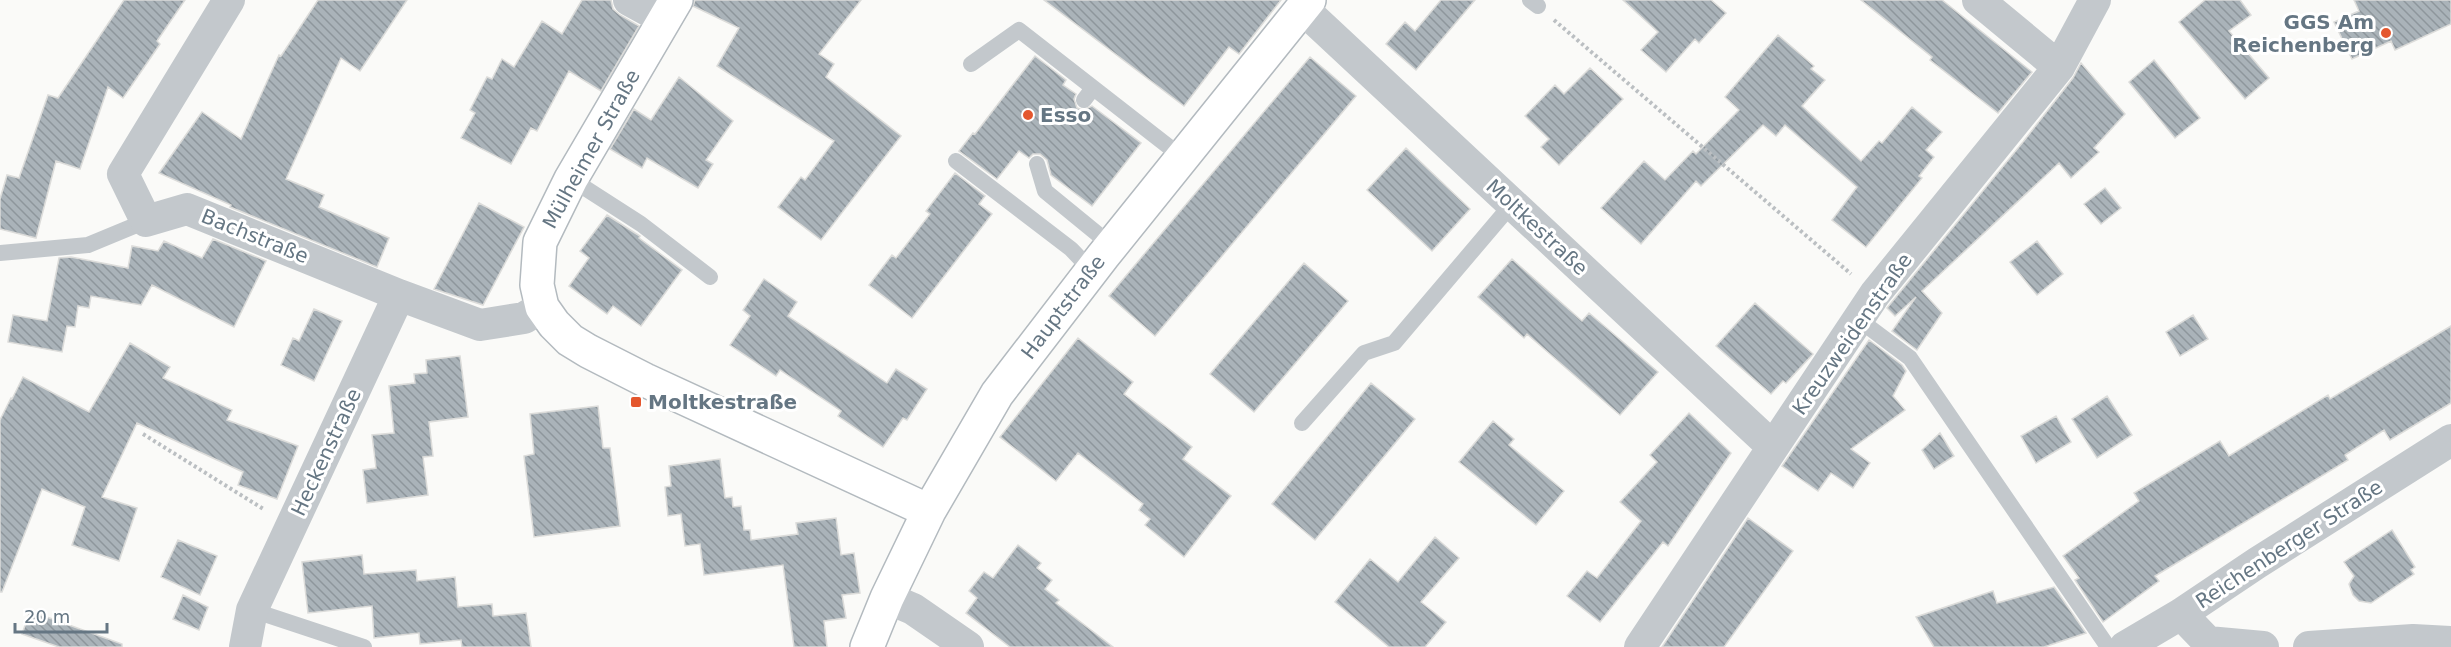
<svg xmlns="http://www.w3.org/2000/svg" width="2451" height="647" viewBox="0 0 2451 647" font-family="'DejaVu Sans',sans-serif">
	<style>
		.building { fill: url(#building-back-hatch); stroke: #dcdcda; stroke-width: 1.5 }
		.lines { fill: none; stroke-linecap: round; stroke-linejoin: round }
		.secondary-casing { stroke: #b3babf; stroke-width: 36 }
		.path { stroke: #bbbfc2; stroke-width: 4; stroke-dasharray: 3 3; stroke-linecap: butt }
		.lane { stroke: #c3c8cc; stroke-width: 16 }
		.street { stroke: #c3c8cc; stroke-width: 32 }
		.secondary { stroke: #fff; stroke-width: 33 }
		.poi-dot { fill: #e4572e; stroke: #fff; stroke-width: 2 }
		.labels { text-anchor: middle; stroke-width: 6; stroke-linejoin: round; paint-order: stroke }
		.poi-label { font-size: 20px; font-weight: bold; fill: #657683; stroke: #fff; text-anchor: start }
		.street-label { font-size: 20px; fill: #657683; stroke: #fff }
	</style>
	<defs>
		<pattern id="building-back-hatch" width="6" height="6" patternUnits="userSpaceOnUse" patternTransform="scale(1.5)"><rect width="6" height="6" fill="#aab3b9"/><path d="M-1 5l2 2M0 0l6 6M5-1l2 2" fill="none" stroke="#8e969c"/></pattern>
	</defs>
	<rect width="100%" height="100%" fill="#fafaf8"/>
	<!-- building -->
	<path class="building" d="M124 0H185L157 41 160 44 123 98 108 87 80 169 56 161 36 238 0 229V199L7 175 19 178 48 95 58 98Z
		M318 0H407L360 71 341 58 286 179 324 195 319 207 389 238 377 267 230 207 231 205 159 173 202 112 241 139 279 55 281 56Z
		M582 0H611L613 9 620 15 639 26 601 91 569 71 537 131 531 128 511 164 461 138 475 113 470 110 487 77 492 79 502 59 514 67 542 21 562 34Z
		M695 0H861L819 54 834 64 826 77 901 136 821 240 778 207 801 177 805 180 834 141 717 66 739 28 693 6Z
		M1044 0H1281L1239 54 1229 47 1184 106Z
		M1441 0H1475L1416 70 1386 44 1405 22 1415 31Z
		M1623 0H1711L1726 13 1699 43 1695 39 1666 72 1641 50 1658 32Z
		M1861 0H1942L2032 72 1998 113 1930 60 1932 57Z
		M2205 0H2240L2251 15 2229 31 2269 78 2245 99 2179 22Z
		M2354 0H2451V24L2395 50 2391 41 2352 59 2334 22 2359 11Z
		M1778 35 1814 66 1811 69 1825 80 1802 106 1861 161 1879 141 1882 143 1912 107 1942 132 1926 150 1934 157 1919 176 1922 178 1866 247 1832 220 1857 187 1785 125 1776 136 1763 125 1701 186 1696 181 1641 244 1601 208 1644 161 1665 180 1693 151 1696 154 1739 110 1725 97Z
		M1035 56 1066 80 1063 85 1076 94 1074 99 1077 108 1083 110 1092 106 1141 143 1092 206 1051 175 1047 160 1040 154H1033L1029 158 1019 151 997 179 959 151 973 133 975 134Z
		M1310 57 1356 96 1155 336 1109 296Z
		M2154 60 2200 118 2175 138 2129 82Z
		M2081 63 2125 114 2094 148 2099 152 2071 178 2059 163 1922 291 1942 313 1917 350 1892 331 1916 297 1895 316 1887 308 2023 142 2073 78Z
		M1590 68 1623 99 1559 165 1541 147 1549 139 1525 116 1555 85 1564 94Z
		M679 77 733 121 706 160 713 164 698 188 647 158 642 168 610 149 634 109 651 120Z
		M1406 148 1470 209 1432 251 1367 190Z
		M955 173 985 196 979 204 992 214 912 318 869 285 892 255 896 258 930 214 926 211Z
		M2105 188 2121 208 2101 224 2084 204Z
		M479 203 524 227 483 305 434 289Z
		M607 215 635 233 640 236 639 238 682 270 641 326 613 306 607 314 569 286 589 258 580 251Z
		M213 239 266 261 234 327 152 285 141 305 91 296 89 308 78 306 75 327 67 326 62 352 8 342 13 315 47 321 59 258 71 257 128 268 132 246 158 251 164 241 202 258Z
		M2037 241 2063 274 2037 295 2010 262Z
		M1512 259 1582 321 1589 313 1658 372 1620 415 1527 334 1524 338 1478 297Z
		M1304 263 1348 301 1254 412 1210 374Z
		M764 279 797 302 788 316 887 383 896 369 927 389 907 420 903 418 883 447 838 416 841 411 780 370 776 376 730 345 750 316 743 310Z
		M1755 303 1813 354 1786 383 1783 381 1771 394 1716 346Z
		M314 309 342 321 314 381 281 365 293 338 299 341Z
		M2193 315 2208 339 2180 356 2166 332Z
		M2451 326V403L2390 440 2384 430 2345 455 2348 460 2155 576 2159 581 2103 622 2075 580 2079 578 2063 556 2139 501 2134 493 2220 441 2229 456 2328 395 2330 399Z
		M1078 338 1133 382 1124 394 1192 447 1183 459 1231 496 1184 557 1145 525 1150 519 1139 510 1143 504 1078 453 1056 481 1000 437Z
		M1869 340 1902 365 1906 371 1893 396 1905 410 1851 449 1870 463 1853 488 1831 473 1818 491 1782 466Z
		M130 343 170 367 163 378 232 410 227 420 298 446 277 499 238 485 243 472 137 423 102 497 137 508 119 561 72 545 85 507 42 489 2 592H0V420L11 398 12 399 23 377 89 412Z
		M460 356 468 417 429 422 433 456 423 457 428 495 367 503 363 470 376 468 372 435 394 433 389 386 415 383 414 374 427 373 426 360Z
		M1371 383 1415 419 1315 540 1272 504Z
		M2107 396 2132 435 2097 458 2072 419Z
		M598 406 603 448H610L620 526 534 537 524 456 534 454 530 414Z
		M1689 413 1731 453 1668 546 1663 542 1600 622 1567 596 1587 571 1597 578 1641 521 1620 502 1657 462 1650 455Z
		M2056 416 2071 442 2036 463 2021 436Z
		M1493 421 1514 439 1509 445 1564 491 1536 525 1459 462Z
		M1940 433 1954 456 1934 469 1922 450Z
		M720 459 725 498 732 497 733 507 741 506 744 530H750L751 540 798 534 796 523 836 518 841 555 854 553 860 593 842 595 846 618 824 621 827 647H794L783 565 704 575 700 544 685 546 681 514 668 516 665 487 671 486 669 466Z
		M1748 518 1793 551 1724 647H1662Z
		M2392 530 2415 567 2411 570 2414 574 2371 603 2359 601 2353 595 2349 584 2354 576 2344 562Z
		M1435 537 1459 558 1421 602 1446 622 1425 647H1389L1335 602 1370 559 1398 582Z
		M178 540 217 556 200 595 161 577Z
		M1018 545 1041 563 1037 568 1052 580 1045 589 1059 600 1056 603 1113 647H1010L966 613 977 598 969 591 984 572 993 578Z
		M362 555 364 574 416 570 417 581 455 577 458 607 492 604 493 616 526 613 531 647H462L461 640 420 644 419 633 374 638 372 606 308 613 302 562Z
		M2054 587 2086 633 2044 647H1934L1916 617 1993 591 1997 603Z
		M183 595 208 607 199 630 173 619Z
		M30 611 122 644V647H59L22 634Z"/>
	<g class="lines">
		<defs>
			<path id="secondary" d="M676 0 571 179 540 242 537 285 542 307 554 324 570 340 588 351 645 380 929 511
				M867 647 887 598 929 511 997 394 1103 256 1309 0"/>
		</defs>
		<!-- secondary casing -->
		<use href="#secondary" class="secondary-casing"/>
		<!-- path -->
		<path class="path" d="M1554 20 1851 274
			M143 434 265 510"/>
		<!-- lane -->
		<path class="lane" d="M1530 0 1538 6
			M971 64 1019 30 1182 157
			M1084 100 1093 88
			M956 161 1071 249 1091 270
			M1037 164 1045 191 1111 245
			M571 179 641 224 710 277
			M0 253 88 245 146 221
			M1858 319 1910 358 2108 647
			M1302 423 1364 353 1394 343 1512 204
			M252 610 364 647"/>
		<!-- street -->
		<path class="street" d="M229 0 123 174 146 221 187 209 399 295 480 325 524 318 542 307
			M629 0 664 19
			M1978 0 2059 67
			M1302 8 1773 447
			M887 598 913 609 968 647
			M2181 614 2208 642 2263 647
			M245 647 252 610 399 295
			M1640 647 1875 294 2059 67 2095 0
			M2125 647 2181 614 2257 563 2451 440
			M2309 647 2413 640 2451 642"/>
		<!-- secondary -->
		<use href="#secondary" class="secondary"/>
	</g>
	<!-- markers -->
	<g class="poi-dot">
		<circle cx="2386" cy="33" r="6"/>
		<circle cx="1028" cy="115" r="6"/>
		<rect x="630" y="396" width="12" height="12" rx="3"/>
	</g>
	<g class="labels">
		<!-- poi labels -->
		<g class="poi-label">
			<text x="2374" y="29" text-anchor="end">GGS Am<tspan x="2374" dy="23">Reichenberg</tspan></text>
			<text x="1040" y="122">Esso</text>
			<text x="648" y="409">Moltkestraße</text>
		</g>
		<!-- street labels -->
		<g class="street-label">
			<text transform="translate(591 149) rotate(-61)" y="7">Mülheimer Straße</text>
			<text transform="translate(1537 227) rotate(43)" y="7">Moltkestraße</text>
			<text transform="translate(255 236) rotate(22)" y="7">Bachstraße</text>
			<text transform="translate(1063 307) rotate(-53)" y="7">Hauptstraße</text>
			<text transform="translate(1852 334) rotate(-55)" y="7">Kreuzweidenstraße</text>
			<text transform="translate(326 452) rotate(-65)" y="7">Heckenstraße</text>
			<text transform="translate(2289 544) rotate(-33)" y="7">Reichenberger Straße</text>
		</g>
	</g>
	<!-- scale -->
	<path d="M15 623v9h92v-9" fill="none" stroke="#657683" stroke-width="3"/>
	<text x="24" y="623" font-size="18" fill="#657683" stroke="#ffffff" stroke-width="4.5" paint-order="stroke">20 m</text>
</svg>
